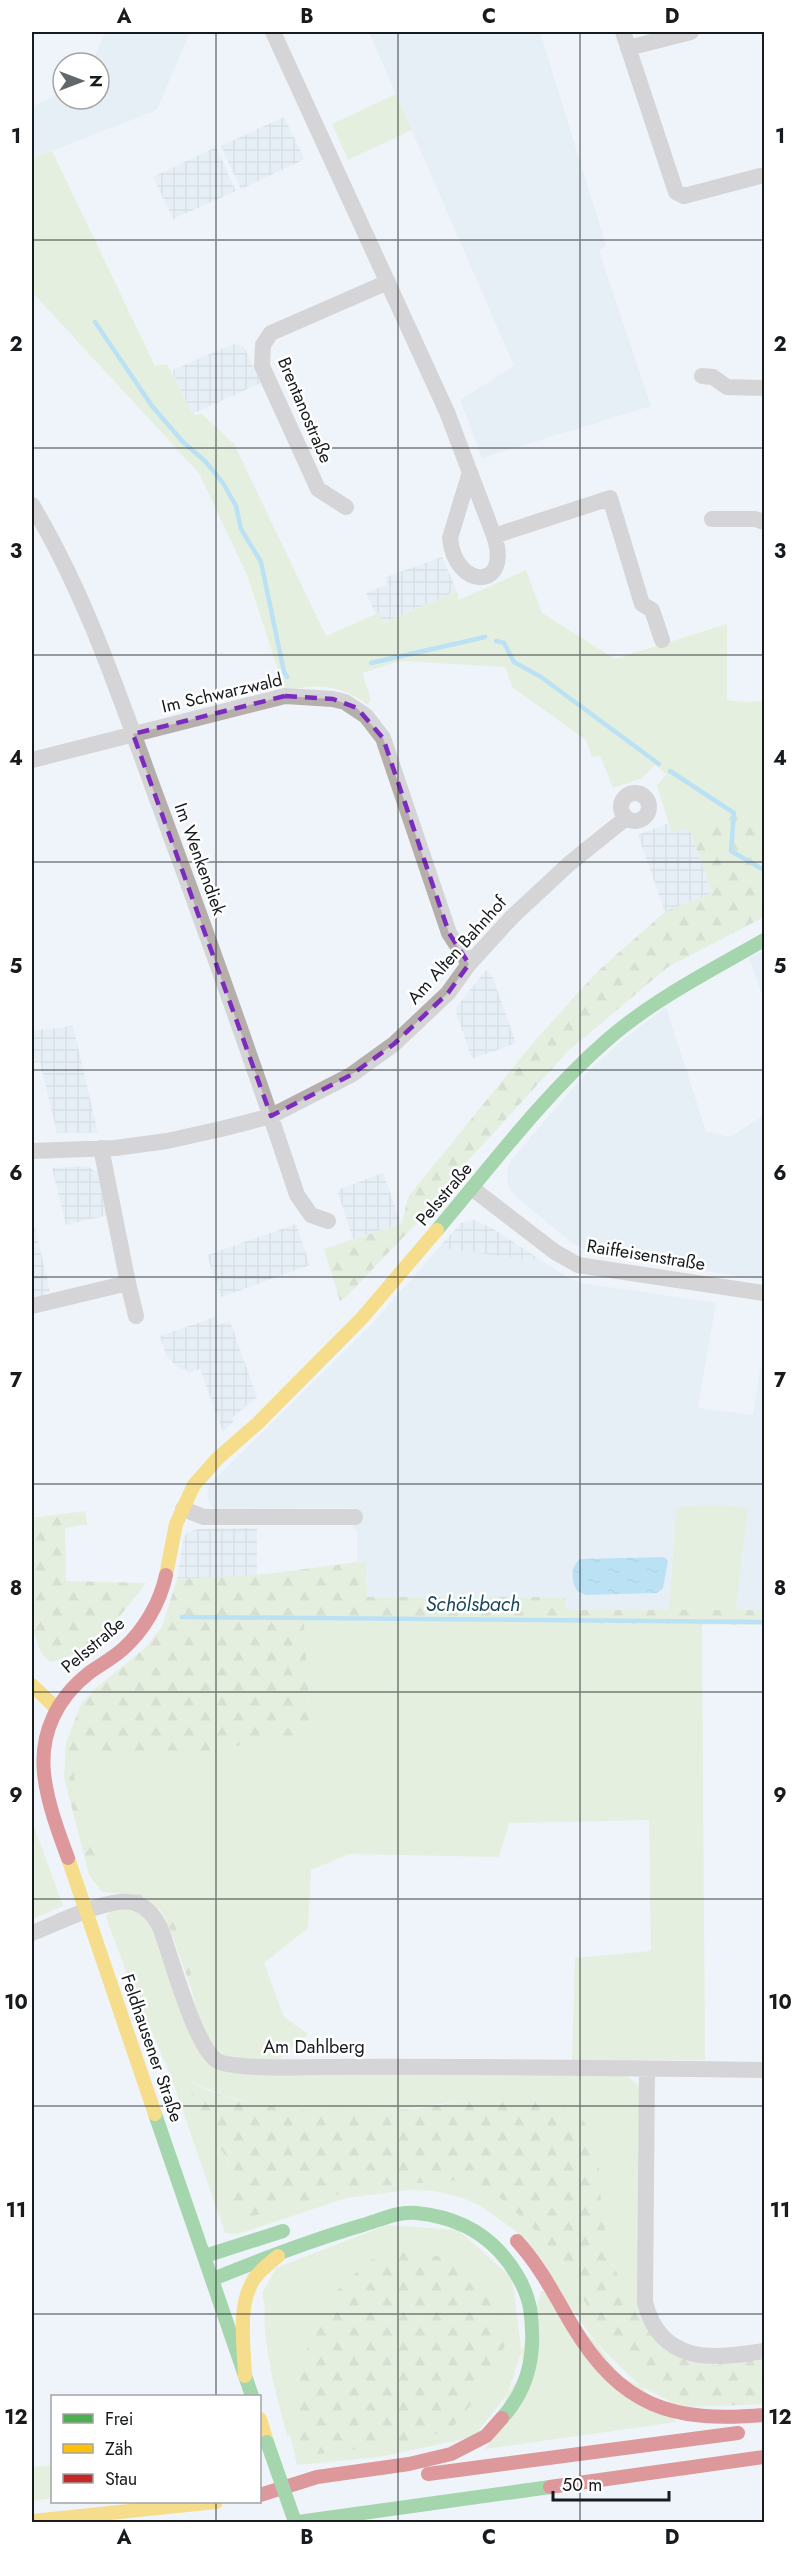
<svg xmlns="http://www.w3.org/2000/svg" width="796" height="2554" viewBox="0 0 796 2554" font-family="Jost,sans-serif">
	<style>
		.built { fill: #dee8f2 }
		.industrial { fill: url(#industrial-grid) }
		.green { fill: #dae8be; fill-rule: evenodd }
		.forest { fill: url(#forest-firs) }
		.water { fill: url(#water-ripples) }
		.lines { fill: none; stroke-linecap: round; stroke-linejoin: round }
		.stream { stroke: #7dcbef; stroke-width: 4.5 }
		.street { stroke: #b6aeaa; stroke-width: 16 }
		.fast { stroke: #4caf50; stroke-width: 14 }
		.slow { stroke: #ffc107; stroke-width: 14 }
		.jam { stroke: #c62828; stroke-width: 14 }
		.fast-bridge { stroke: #4caf50; stroke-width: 14 }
		.marked { fill: none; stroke: #7b2cbf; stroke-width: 4.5; stroke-dasharray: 12 8; stroke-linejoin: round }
		.grid { fill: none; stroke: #171b1e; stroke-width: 1.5; stroke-opacity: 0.55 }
		.labels { text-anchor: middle; stroke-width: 5; stroke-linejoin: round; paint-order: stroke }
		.street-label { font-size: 18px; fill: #171b1e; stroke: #fff }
		.water-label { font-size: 20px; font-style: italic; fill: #18465a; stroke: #fff }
		.neatline { fill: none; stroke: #171b1e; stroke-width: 2 }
		.grid-label { font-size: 20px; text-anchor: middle; font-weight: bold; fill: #171b1e }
	</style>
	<defs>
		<pattern id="industrial-grid" width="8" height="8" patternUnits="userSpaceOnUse" patternTransform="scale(1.5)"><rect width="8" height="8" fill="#dee8f2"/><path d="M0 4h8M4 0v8" fill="none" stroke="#bec6cf"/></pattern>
		<pattern id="forest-firs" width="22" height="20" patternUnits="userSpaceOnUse" patternTransform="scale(1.5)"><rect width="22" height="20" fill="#dae8be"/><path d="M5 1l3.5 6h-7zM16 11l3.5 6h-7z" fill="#bac6a3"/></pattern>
		<pattern id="water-ripples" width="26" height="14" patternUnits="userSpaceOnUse" patternTransform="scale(1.5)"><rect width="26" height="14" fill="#7dcbef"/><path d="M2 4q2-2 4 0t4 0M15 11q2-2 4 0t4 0" fill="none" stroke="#6baecc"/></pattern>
	</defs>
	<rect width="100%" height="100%" fill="#eef4f9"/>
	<!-- built -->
	<path class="built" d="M105 32H190L157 110 32 159V107L63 91V99H99V63H92Z
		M369 32H540L606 245 599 251 651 406 482 458 460 400 514 366Z
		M764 950V1001L749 958Z
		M666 1007 706 1131 730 1137 764 1115V1280L594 1254 573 1244 514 1195 508 1186 507 1169 511 1160 584 1075 625 1038Z
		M441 1245 442 1248 544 1262 569 1278 582 1283 716 1303 698 1408 753 1415 764 1343V1610H736L748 1508 719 1505 676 1507 669 1610H565V1597H367L366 1561 357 1562V1530L353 1529 354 1508 213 1509 207 1497 208 1488 211 1483 374 1322Z"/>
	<!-- industrial -->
	<path class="industrial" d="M284 117 303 156V160L241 189 221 146Z
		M216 147 236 191 173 219 153 177Z
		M236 344 244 347 261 383 192 414 173 374V370L228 346Z
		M442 557 457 591 383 623 378 613 376 614 366 593 388 584 386 577Z
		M668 823 672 833 685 828 690 831 712 893 665 912 638 835Z
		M486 970 492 975 516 1043 472 1059 455 1009Z
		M73 1026 98 1133H57L40 1062 33 1063 32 1031Z
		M87 1166 98 1173 109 1215 66 1225 52 1168Z
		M383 1173 401 1223 353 1239 337 1190Z
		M474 1220 492 1228 544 1262 441 1248V1245L461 1223Z
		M296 1224 310 1265 221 1297 207 1255Z
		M32 1227H35L50 1292 44 1293 41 1298 32 1300Z
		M215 1317 218 1325 230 1321 257 1397 232 1418 233 1422 223 1432 200 1369 188 1373 186 1369 181 1370 167 1357 160 1336Z
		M257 1528V1575L177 1579 184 1537 188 1532 198 1529Z"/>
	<!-- green -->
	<path class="green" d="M396 94 412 130 348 160 332 124Z
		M52 151 155 366 167 364 193 415 202 414 234 444 326 636 378 613 384 623 457 591 459 600 526 570 542 613 615 659 727 624V700L744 702 764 701V831L730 809 716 823 690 831 685 829 672 833 657 786 666 774 655 765 642 778 613 788 600 756 592 757 586 740 513 688 505 667 400 661 362 673 371 699 368 705C342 685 316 683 285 691L247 575 199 473 32 292V159Z
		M719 1505 748 1508 736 1610H669L676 1507Z
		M304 1621 702 1623 705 2060 572 2061 575 1958 651 1951 649 1820 509 1823 499 1857 349 1854 311 1870 308 1928 264 1963 284 2017 308 2034 280 2059C267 2059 252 2061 238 2059 204 2056 198 2009 189 1982L191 1973 169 1907 105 1879C91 1847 66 1786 77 1752L200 1758 247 1743 311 1742Z
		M32 1821 63 1906 32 1919Z
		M115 1909 135 1910 150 1922 208 2061 627 2076 638 2085 641 2093 645 2324 610 2260 601 2204 481 2098C387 2113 278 2126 191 2081L188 2084 212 2138 225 2155 231 2179 254 2216 353 2191 404 2184 461 2180 498 2196 534 2229 558 2258 618 2356 714 2406 681 2407 620 2376 516 2231 481 2206 463 2198 435 2191 408 2190 346 2198 238 2234 225 2233 170 2074 130 1982 106 1917 109 1911Z
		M387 2225 458 2230 512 2278 524 2372 474 2437 379 2457 297 2465 290 2435 287 2436C278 2401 268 2366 265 2330 263 2315 267 2310 262 2294L276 2268ZM416 2249 446 2259 468 2275 415 2442 372 2447 300 2365 331 2296 370 2260Z
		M542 2290 677 2422 485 2449 492 2440Z
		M52 2465V2498L32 2501V2467Z"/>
	<!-- forest -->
	<path class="forest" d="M730 809 764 831V917L668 967 568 1051 458 1172 414 1226 345 1298 340 1301 324 1249 402 1223 408 1197 532 1044 598 971 666 911 712 893 690 831 716 823 713 814Z
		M85 1511 87 1524 65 1528 66 1581 146 1583C122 1615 92 1653 51 1662 22 1648 31 1548 32 1518Z
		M366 1561 367 1597H565L566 1610H764V1625L304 1621 311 1742 247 1743 200 1758 77 1752C66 1786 92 1847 105 1879L169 1907 191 1973 189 1982C184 1970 167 1917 161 1911 148 1898 119 1892 102 1892L89 1875 64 1777 66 1743 81 1704 97 1687 145 1648 162 1627 177 1579 266 1574Z
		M190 2081 209 2091 241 2101 296 2110 351 2111 416 2109 481 2098 539 2096 582 2119 597 2140 601 2204 610 2260 645 2324 662 2349 681 2358 715 2365 764 2358V2404L714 2406 661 2391 618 2356 558 2258 534 2229 498 2196 461 2180 404 2184 353 2191 254 2216H246L238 2210 230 2197 229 2168 225 2155 212 2138 188 2084Z
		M416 2249 446 2259 468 2275 493 2300 505 2345 487 2385 451 2429 415 2442 311 2455 300 2448V2365L331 2296 370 2260Z"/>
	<!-- water -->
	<path class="water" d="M664 1557 668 1561 663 1588 657 1593 586 1595 577 1591C571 1581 570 1567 580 1559Z"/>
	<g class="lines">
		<!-- stream -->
		<path class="stream" d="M95 322 152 406 183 442 205 461 223 483 236 506 241 529 261 562 284 672 287 677
			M496 641 504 643 514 662 541 677 659 764
			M371 663 485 637
			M670 771 734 813 731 851 764 870
			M182 1617 764 1622"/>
		<!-- street -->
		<path class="street" d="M273 32 447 412 494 536C513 590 455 591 450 538L470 472
			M623 32 676 192 684 196 760 176
			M628 48 691 32
			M702 376 713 377 727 387 764 388
			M32 505C85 593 118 692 153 788 203 923 252 1058 297 1195L311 1215 328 1221
			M346 507 318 489 262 366 263 345 271 333 388 282
			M712 519H755L764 522
			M494 536 610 498 642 604 652 610 662 640
			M32 760 285 696 333 699 345 702 366 716 383 738 449 933 469 964
			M621 807a14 14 0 1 1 28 0a14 14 0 1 1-28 0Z
			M32 1151 115 1148 167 1141 221 1129 271 1116 351 1075 394 1044 448 993 469 964 512 917 570 863 626 818
			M473 1189 555 1252 578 1265 764 1293
			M128 1283 136 1316
			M32 1306 128 1283 101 1148
			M183 1509 204 1517H355
			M32 1933C56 1924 115 1893 138 1904 149 1909 155 1917 160 1927 171 1956 194 2044 216 2060 230 2070 299 2067 319 2067 468 2066 616 2068 764 2070
			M647 2069 645 2302C660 2364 713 2360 764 2351"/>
		<!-- fast -->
		<path class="fast" d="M437 1230C491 1166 543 1096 607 1040 654 999 710 971 764 940
			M155 2114 252 2396
			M205 2256 283 2231
			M213 2279C262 2259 312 2240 363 2225 380 2220 398 2211 416 2213 448 2216 478 2228 500 2252 514 2268 526 2287 530 2308 536 2349 531 2386 502 2418
			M298 2522 550 2487"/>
		<!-- slow -->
		<path class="slow" d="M166 1575 176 1524 194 1485 218 1458 258 1423 362 1318 437 1230
			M32 1685 56 1708
			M68 1858 155 2114
			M245 2376C244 2346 237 2305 254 2279 260 2270 270 2263 278 2256
			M260 2419 267 2442
			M32 2521 216 2502"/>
		<!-- jam -->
		<path class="jam" d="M68 1858C58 1831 47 1802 44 1773 40 1733 57 1698 89 1673 100 1665 113 1658 123 1649 144 1630 160 1603 166 1575
			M517 2241C540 2266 555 2296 572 2325 621 2407 672 2423 764 2415
			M428 2474 738 2433
			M550 2487 764 2457
			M260 2495 317 2477 409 2464 451 2454 486 2436 502 2418"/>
		<!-- fast-bridge -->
		<path class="fast-bridge" d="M267 2442 295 2522"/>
	</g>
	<!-- marked area -->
	<path d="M0 0H796V2554H0ZM285 696 333 699 357 708 383 738 449 933 469 964 448 993 394 1044 351 1075 271 1116 133 734Z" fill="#eef4f9" fill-opacity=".55" fill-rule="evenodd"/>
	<path class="marked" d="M285 696 333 699 357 708 383 738 449 933 469 964 448 993 394 1044 351 1075 271 1116 133 734Z"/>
	<!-- grid -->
	<path class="grid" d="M216 32V2396M398 32V2522M580 32V2522M32 240H764M32 448H764M32 655H764M32 862H764M32 1070H764M32 1277H764M32 1484H764M32 1692H764M32 1899H764M32 2106H764M32 2314H764M216 2502V2522"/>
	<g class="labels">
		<!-- street labels -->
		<g class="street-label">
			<text transform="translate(305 410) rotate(67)" y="6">Brentanostraße</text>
			<text transform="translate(222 693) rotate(-13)" y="6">Im Schwarzwald</text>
			<text transform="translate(200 859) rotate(70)" y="6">Im Wenkendiek</text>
			<text transform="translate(457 950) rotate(-48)" y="6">Am Alten Bahnhof</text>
			<text transform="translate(444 1194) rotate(-50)" y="6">Pelsstraße</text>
			<text transform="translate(646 1255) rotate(9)" y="6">Raiffeisenstraße</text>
			<text transform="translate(93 1645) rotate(-40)" y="6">Pelsstraße</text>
			<text x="314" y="2053">Am Dahlberg</text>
			<text transform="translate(152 2048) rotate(71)" y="6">Feldhausener Straße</text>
		</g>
		<!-- water labels -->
		<g class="water-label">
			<text x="473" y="1611">Schölsbach</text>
		</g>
	</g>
	<!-- border -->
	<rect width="796" height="2554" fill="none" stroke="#ffffff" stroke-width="66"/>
	<!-- legend -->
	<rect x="51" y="2395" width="210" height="108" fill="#ffffff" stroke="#a2a4a5" stroke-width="1.5"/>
	<rect x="63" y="2414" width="30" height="9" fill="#4caf50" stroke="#a2a4a5" stroke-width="1.5"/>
	<text x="105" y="2425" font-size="18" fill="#171b1e">Frei</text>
	<rect x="63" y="2444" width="30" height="9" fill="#ffc107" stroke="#a2a4a5" stroke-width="1.5"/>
	<text x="105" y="2455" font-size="18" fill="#171b1e">Zäh</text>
	<rect x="63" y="2474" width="30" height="9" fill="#c62828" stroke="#a2a4a5" stroke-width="1.5"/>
	<text x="105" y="2485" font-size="18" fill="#171b1e">Stau</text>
	<!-- north arrow -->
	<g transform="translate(81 81) rotate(90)"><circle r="28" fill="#ffffff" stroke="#a2a4a5" stroke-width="1.5"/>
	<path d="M0-4.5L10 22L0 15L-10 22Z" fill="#62676b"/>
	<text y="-9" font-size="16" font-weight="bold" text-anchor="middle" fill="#171b1e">N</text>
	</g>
	<!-- scale -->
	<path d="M553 2491v9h116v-9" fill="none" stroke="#171b1e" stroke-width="3"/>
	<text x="562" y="2491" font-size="18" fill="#171b1e" stroke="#ffffff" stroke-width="4.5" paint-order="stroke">50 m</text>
	<rect x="33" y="33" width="730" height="2488" class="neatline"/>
	<g class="grid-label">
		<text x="124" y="23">A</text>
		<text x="307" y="23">B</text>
		<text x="489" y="23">C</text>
		<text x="672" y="23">D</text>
		<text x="16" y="143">1</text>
		<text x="780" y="143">1</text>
		<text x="16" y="351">2</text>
		<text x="780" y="351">2</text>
		<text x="16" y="558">3</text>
		<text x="780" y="558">3</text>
		<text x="16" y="765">4</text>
		<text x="780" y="765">4</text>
		<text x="16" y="973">5</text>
		<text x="780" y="973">5</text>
		<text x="16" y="1180">6</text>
		<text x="780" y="1180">6</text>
		<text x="16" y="1387">7</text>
		<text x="780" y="1387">7</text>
		<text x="16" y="1595">8</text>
		<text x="780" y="1595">8</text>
		<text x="16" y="1802">9</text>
		<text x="780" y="1802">9</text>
		<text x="16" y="2009">10</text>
		<text x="780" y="2009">10</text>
		<text x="16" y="2217">11</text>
		<text x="780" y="2217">11</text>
		<text x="16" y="2424">12</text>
		<text x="780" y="2424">12</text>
		<text x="124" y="2544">A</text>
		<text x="307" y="2544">B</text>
		<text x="489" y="2544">C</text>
		<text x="672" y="2544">D</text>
	</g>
</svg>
